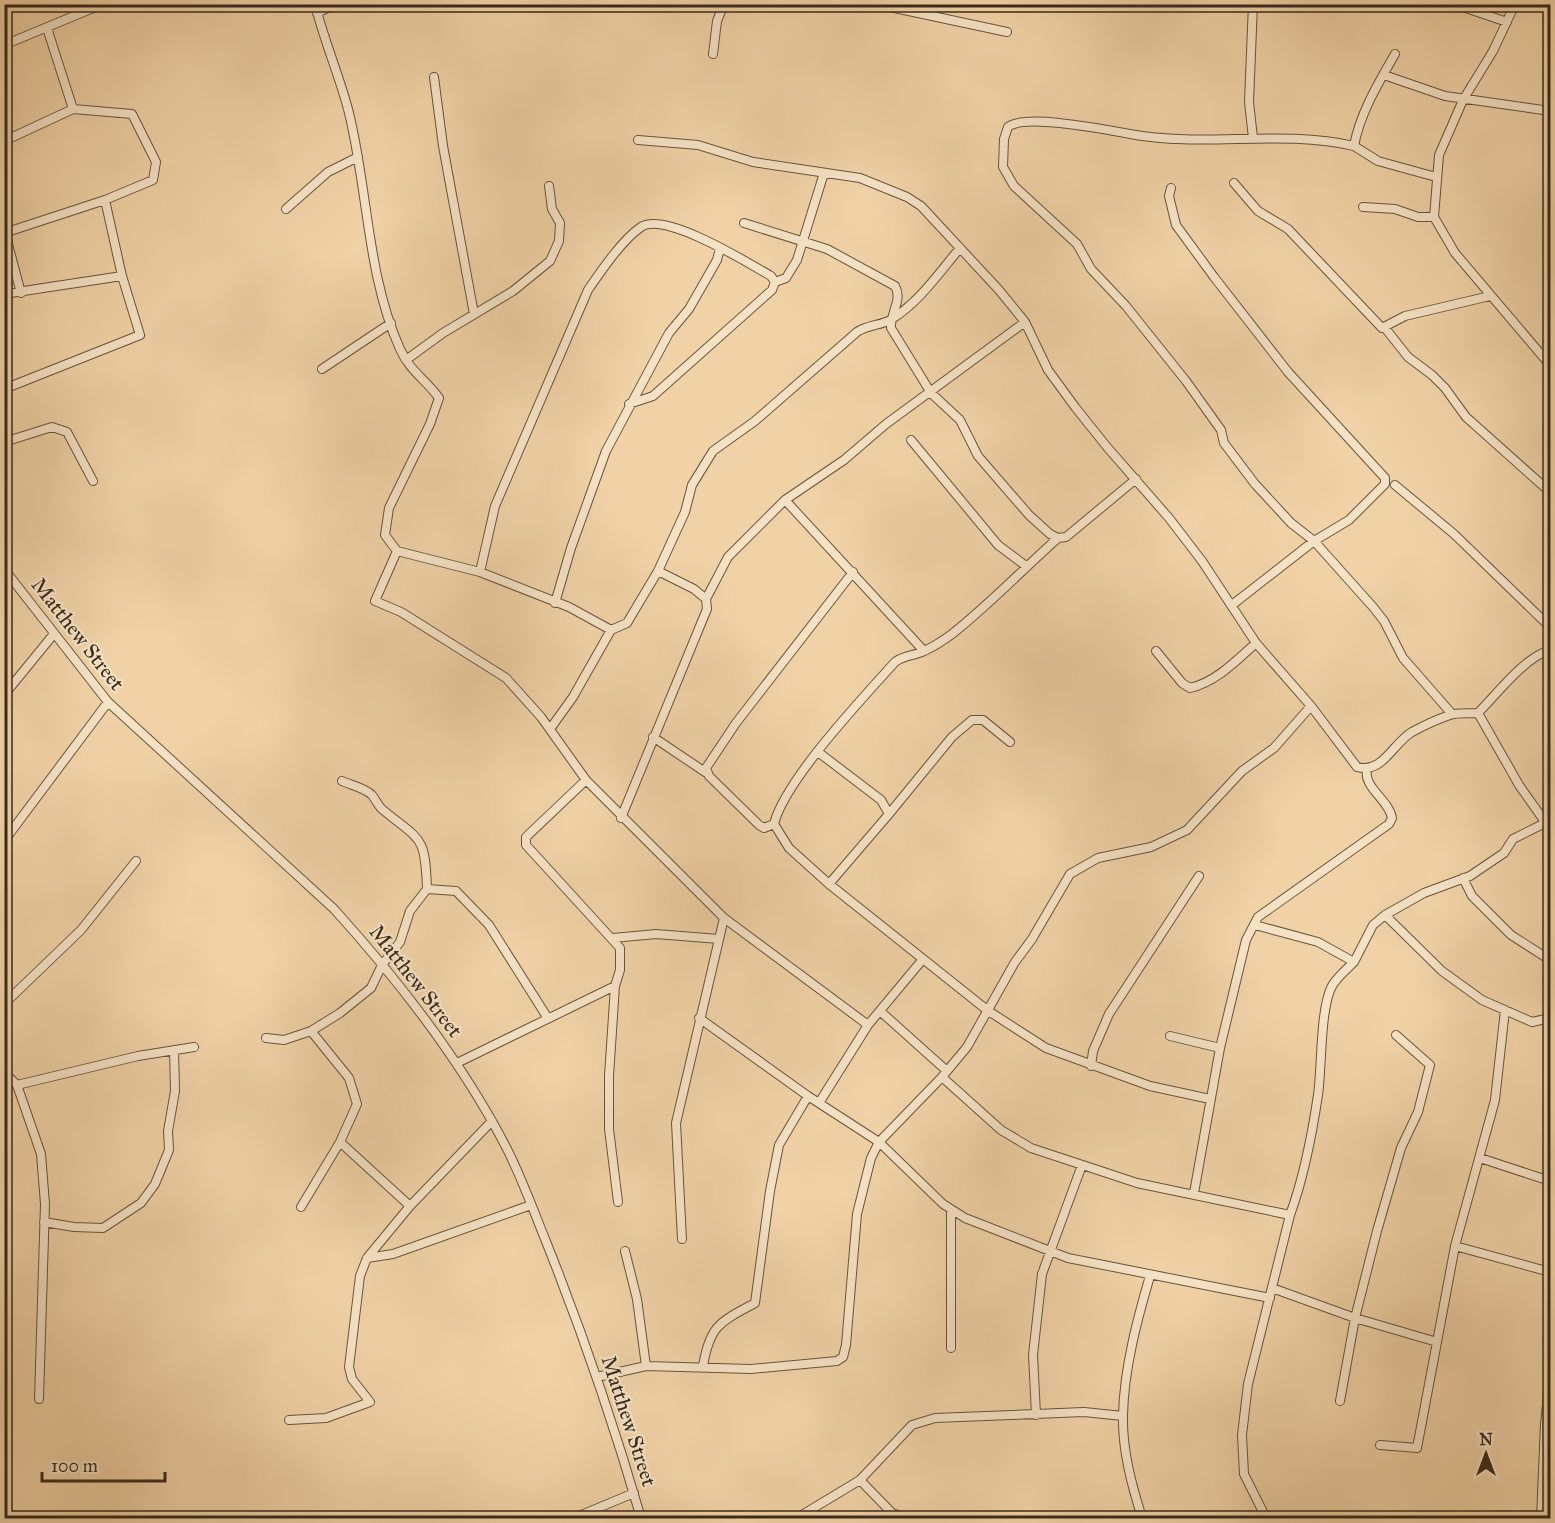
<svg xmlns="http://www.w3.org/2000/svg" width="1555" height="1523" viewBox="0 0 1555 1523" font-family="'IM FELL Great Primer',serif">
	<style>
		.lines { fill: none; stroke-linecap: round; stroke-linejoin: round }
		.street-casing { stroke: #67543e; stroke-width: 10 }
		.street { stroke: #f5e2c5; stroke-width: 8 }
		.labels { text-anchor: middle; stroke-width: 4.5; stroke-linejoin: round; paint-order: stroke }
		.street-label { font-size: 21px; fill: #392a1c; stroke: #f5e2c5 }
	</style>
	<rect width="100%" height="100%" fill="#f0d2a6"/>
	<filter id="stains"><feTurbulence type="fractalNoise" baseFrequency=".00333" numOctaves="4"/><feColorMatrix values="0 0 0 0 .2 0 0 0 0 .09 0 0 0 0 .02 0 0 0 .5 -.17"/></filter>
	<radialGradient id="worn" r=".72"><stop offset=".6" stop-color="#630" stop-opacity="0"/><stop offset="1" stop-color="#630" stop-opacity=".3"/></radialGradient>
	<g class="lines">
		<defs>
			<path id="street" d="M315 4C324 41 340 77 349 113 368 190 367 276 400 349 409 370 426 380 439 398L430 424 389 508 385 535 397 551 480 572 569 607 611 630
				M876 4 1007 32
				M1253 4 1249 102 1253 138
				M1454 4 1507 22
				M1515 4 1493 51 1463 100 1439 155 1434 217 1455 253 1550 365
				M317 13 336 4
				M4 45 103 4
				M713 54 717 21 724 4
				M1395 54C1379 82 1360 113 1354 146L1378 161 1436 177
				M1384 75 1445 96 1550 111
				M434 77 443 146 474 314
				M638 140 698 145 753 162 860 178 907 197 921 206 999 290 1025 322 1048 370 1075 407 1107 447 1169 518 1202 561 1256 643 1311 706 1357 767C1383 774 1392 744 1412 732 1423 726 1438 719 1450 715 1459 712 1469 714 1478 713 1497 694 1525 657 1550 650
				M4 141 73 109 47 28
				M1354 146C1280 129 1204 148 1130 134 1107 130 1025 113 1008 127L1004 139 1003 167 1014 186 1077 244 1091 269 1126 306 1186 381 1221 430 1224 443 1255 484 1291 523 1314 541 1373 607 1384 621 1403 658 1452 714
				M1234 183 1258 211 1288 229 1382 328 1405 316 1490 296
				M1171 188 1169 196 1176 225 1214 277 1288 372 1385 478V484L1349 520 1314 541 1232 605
				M1363 207 1395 209 1418 217H1434
				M286 209 328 172 358 157
				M744 223 827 249 895 286C903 300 890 313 891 328L931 393 960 420 978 456 1029 515 1050 534 1058 538 1066 537 1136 479
				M4 233 105 200 153 180 156 162 132 114 73 109
				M5 233 21 293
				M775 282 786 278 797 260 824 173
				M4 294 122 276
				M1385 328 1408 357 1432 375 1445 388 1466 417 1550 492
				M406 360 443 333 513 291 550 261 559 241 560 223 552 209 549 186
				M322 369 391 323
				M4 389 140 335 122 276 105 200
				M911 440 998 545 1026 566
				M4 442 52 427 67 432 93 481
				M1395 485 1454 534 1550 627
				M785 500 924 651
				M1058 538C1022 570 990 604 952 634 944 640 933 647 924 651 914 656 905 655 895 662 862 699 785 780 774 824L789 848 829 884 987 1010 1046 1048 1150 1086 1210 1099
				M397 551 375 601 401 612 506 678 541 717 586 780 724 918 676 1123 682 1239
				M4 569 108 702 334 909C399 981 461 1060 506 1147 522 1178 534 1212 547 1244 583 1334 614 1425 641 1518
				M480 572 495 506 588 290C601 271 622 240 641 227 665 211 748 263 771 276L775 282 772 290 653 396 629 404
				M706 599 728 557 785 500 844 460 886 424 1025 322
				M555 603 571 548 606 451 669 333 689 309 717 260 720 248
				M1156 651 1182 683 1190 688C1216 682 1237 660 1256 643
				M4 695 53 635
				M1478 713 1519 785 1550 829
				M550 729 573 697 611 630 627 623 658 571 685 512 692 485 713 451 755 421 857 332C869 324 881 326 892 319 920 301 939 273 960 248
				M653 737 705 772
				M818 752 881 800 889 814 829 884
				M889 814 952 737 972 720H983L1010 742
				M621 818 707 609 706 599 694 589 658 571
				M774 824 764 828 759 825 709 776 706 768 736 723 853 572
				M4 841 108 702
				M1463 878 1472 896 1511 935 1550 960
				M427 889 456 891 489 925 547 1017
				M1385 915 1442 971 1482 1000 1532 1022 1550 1018
				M724 918 868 1025
				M1255 925 1318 942 1354 962C1347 969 1337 977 1332 986 1320 1008 1322 1067 1318 1095 1312 1135 1304 1177 1290 1215L1248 1384 1242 1435 1244 1474 1266 1518
				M613 938 656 934 719 939
				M1354 962 1373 925 1385 915 1424 893 1470 876 1504 853 1513 839 1545 823
				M615 986 609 1076V1129L618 1202
				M4 1004 81 930 136 861
				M1505 1010 1495 1100 1455 1246 1550 1272
				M880 1011 947 1071
				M699 1018 808 1096 879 1142 943 1204 965 1218 1068 1258 1270 1298
				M1170 1036 1220 1048
				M266 1038 284 1040 311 1031 340 1013 371 988 382 965 400 942 410 911 427 889C425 835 422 842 383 810 378 806 376 800 372 795 365 788 351 785 342 781
				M457 1063 615 986 620 970V948L526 845V837L586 780
				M1091 1066 1093 1051 1109 1014 1199 876
				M4 1072 17 1085 41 1154 45 1204 39 1399
				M942 1077 1001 1130 1031 1148 1137 1183 1290 1215
				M17 1085 138 1056 194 1047
				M819 1103 868 1025 923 959
				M340 1142 410 1206
				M1480 1158 1550 1181
				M1546 1179 1550 1165
				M1194 1193 1220 1048 1246 940 1258 917 1389 824 1392 818C1389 800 1363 787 1367 770
				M301 1207 340 1142 357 1104 349 1078 311 1031
				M951 1210V1348
				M44 1222 74 1227 103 1228 141 1203 155 1184 169 1150 168 1131 175 1091 174 1050
				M625 1251 637 1299 646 1366
				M367 1258 393 1254 531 1205
				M1272 1288 1355 1318 1437 1342 1417 1448 1380 1445
				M1437 1342 1455 1246
				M703 1366C710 1325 720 1322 755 1303L770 1191 779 1145 808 1096
				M597 1377 646 1366 751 1369 837 1361 843 1357 846 1345 857 1214 871 1158 879 1142 942 1077 967 1047 1015 962 1032 939 1070 874 1098 858 1151 847 1187 830 1242 771 1274 748 1311 706
				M1340 1401 1355 1318 1377 1231 1401 1148 1418 1112 1430 1065 1396 1035
				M1036 1415 1033 1355 1042 1274 1082 1165
				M289 1420 326 1418 370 1402 352 1379 349 1367 360 1276 367 1258 410 1206 492 1121
				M860 1480 892 1513 906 1518
				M574 1518 634 1493
				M797 1518 860 1480 912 1425 935 1418 1084 1412 1123 1416
				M1142 1518C1132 1486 1122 1450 1123 1415 1124 1369 1137 1320 1150 1276
				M1541 1518 1545 1424 1550 1375"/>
		</defs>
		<!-- street casing -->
		<use href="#street" class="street-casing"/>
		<!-- street -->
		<use href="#street" class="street"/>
	</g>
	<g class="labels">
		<!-- street labels -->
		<g class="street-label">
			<text transform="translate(78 634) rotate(52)" y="7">Matthew Street</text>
			<text transform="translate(416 981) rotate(52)" y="7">Matthew Street</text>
			<text transform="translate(629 1421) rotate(72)" y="7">Matthew Street</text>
		</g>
	</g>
	<!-- margin -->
	<rect width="1555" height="1523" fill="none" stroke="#f0d2a6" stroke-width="24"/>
	<rect x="6" y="6" width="1543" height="1511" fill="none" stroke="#392a1c" stroke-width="3"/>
	<rect x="12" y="12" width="1531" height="1499" fill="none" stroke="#392a1c" stroke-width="1.5"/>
	<!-- north arrow -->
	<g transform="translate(1486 1454)" stroke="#f5e2c5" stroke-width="4.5" paint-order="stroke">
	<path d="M0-4.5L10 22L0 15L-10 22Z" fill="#392a1c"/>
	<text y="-9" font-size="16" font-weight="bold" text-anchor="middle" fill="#392a1c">N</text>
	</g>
	<!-- scale -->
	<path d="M42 1472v9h123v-9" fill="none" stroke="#392a1c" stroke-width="3"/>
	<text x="51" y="1472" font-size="18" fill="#392a1c" stroke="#f5e2c5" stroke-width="4.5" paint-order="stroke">100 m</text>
	<rect width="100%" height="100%" filter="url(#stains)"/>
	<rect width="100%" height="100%" fill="url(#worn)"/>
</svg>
